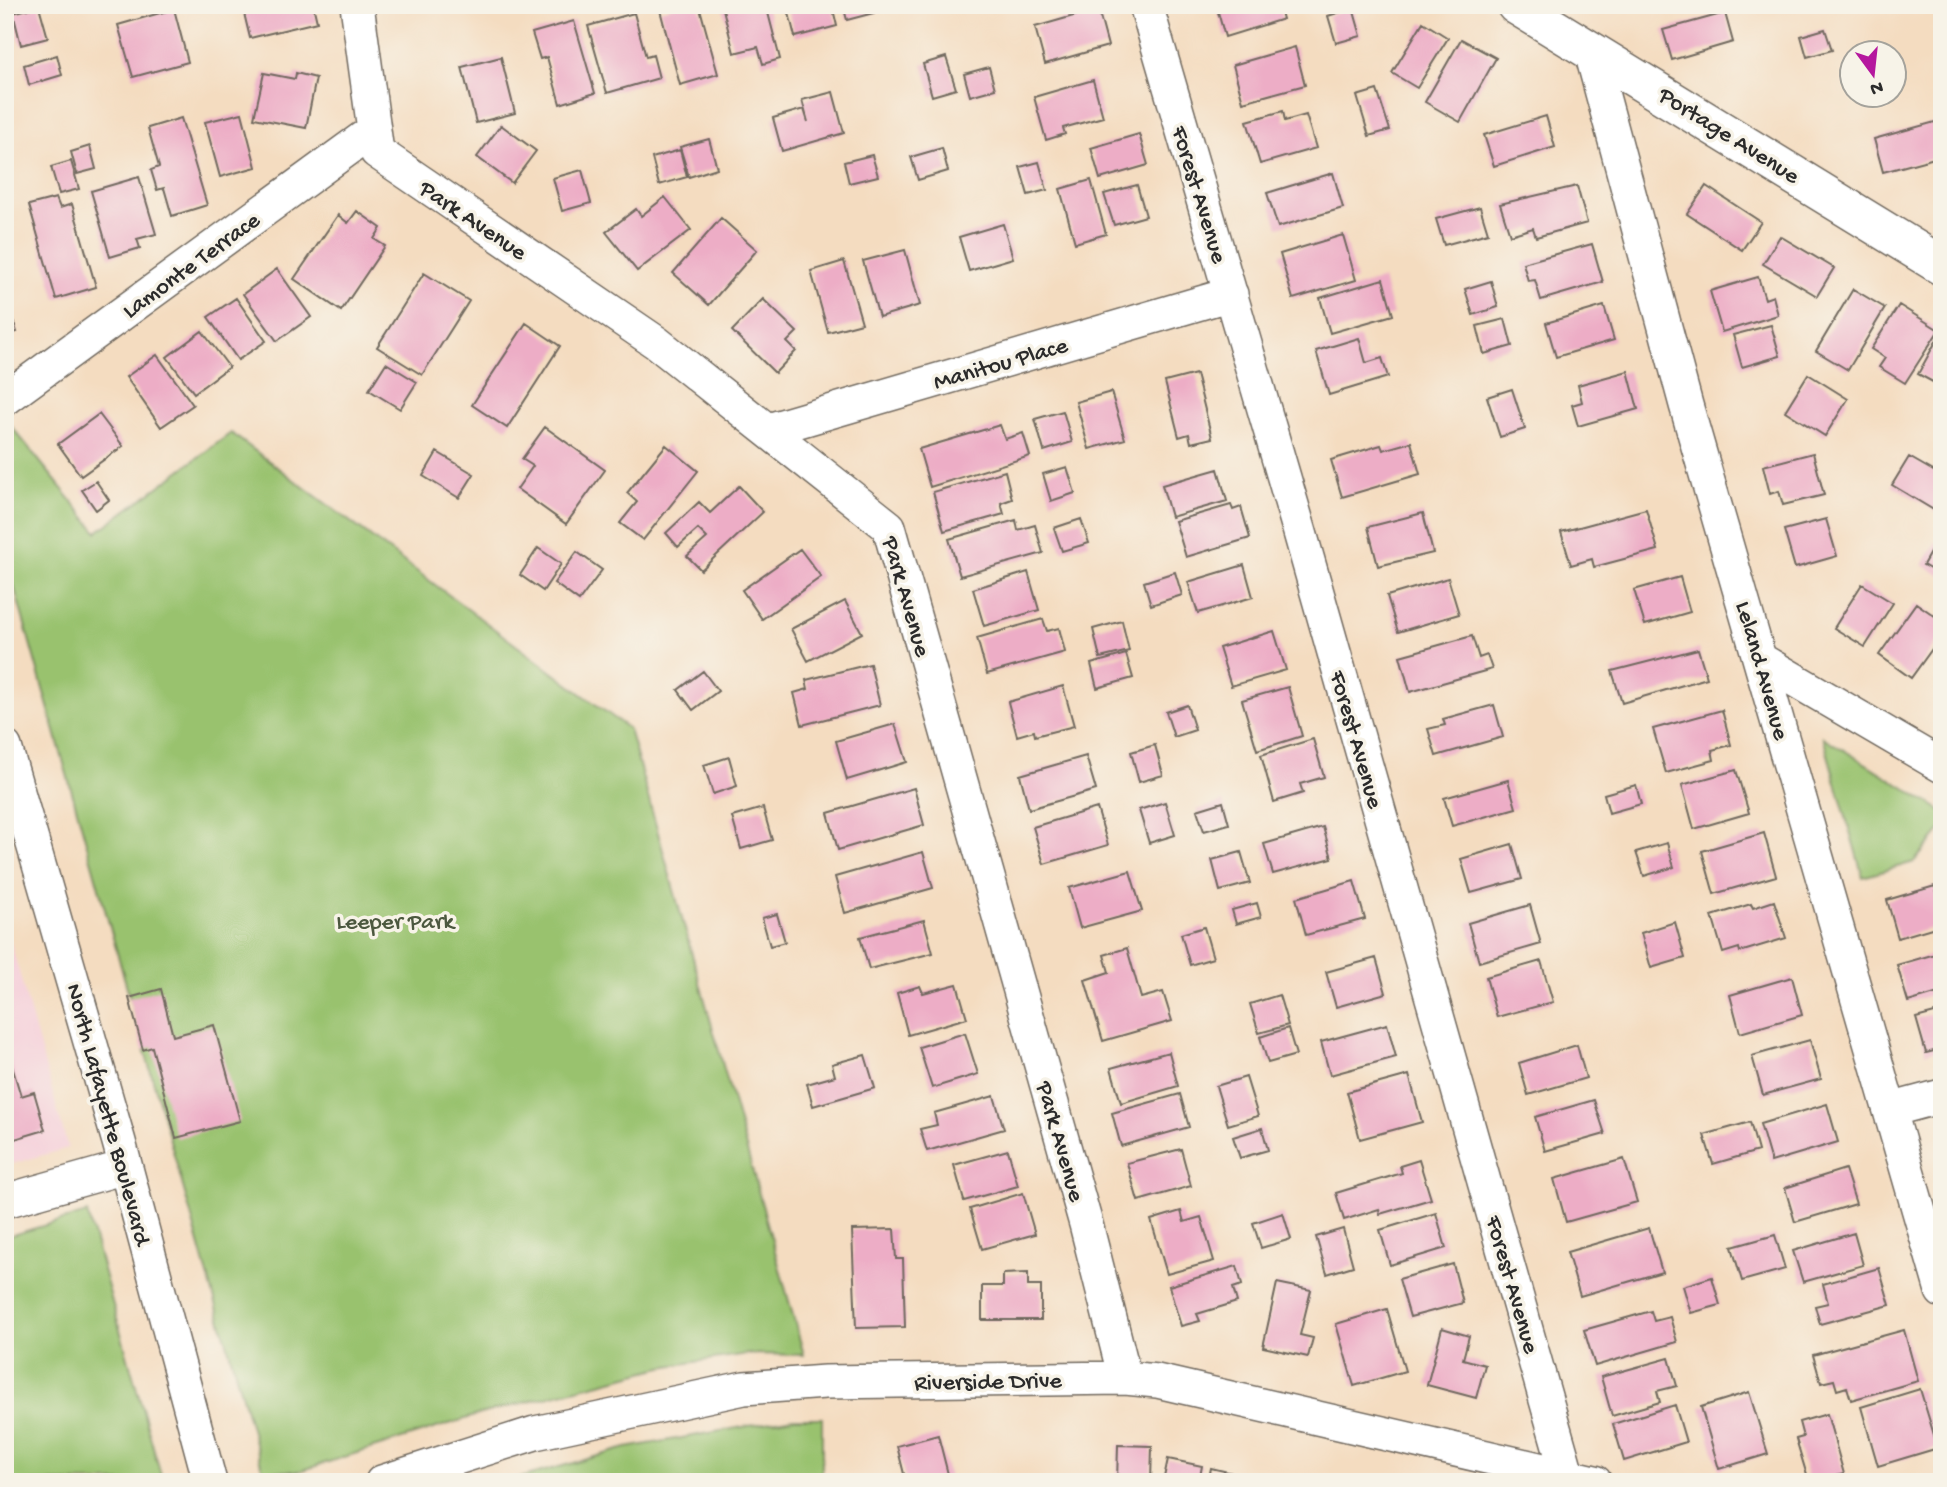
<svg xmlns="http://www.w3.org/2000/svg" width="1947" height="1487" viewBox="0 0 1947 1487" font-family="'Gochi Hand',sans-serif">
	<style>
		.built { fill: #f5cfda }
		.green { fill: #99c26e; stroke: #62764c; stroke-width: 2 }
		.building { fill: #edadc6 }
		.lines { fill: none; stroke-linecap: round; stroke-linejoin: round }
		.minor-casing { stroke: #71695f; stroke-width: 36 }
		.major-casing { stroke: #71695f; stroke-width: 41 }
		.minor { stroke: #fff; stroke-width: 33 }
		.major { stroke: #fff; stroke-width: 38 }
		.labels { text-anchor: middle; stroke-width: 7; stroke-linejoin: round; paint-order: stroke }
		.street-label { font-size: 24px; fill: #2b2b2b; stroke: #f7f3e8 }
		.park-label { font-size: 24px; fill: #4c583f; stroke: #f7f3e8 }
	</style>
	<rect width="100%" height="100%" fill="#f7f3e8"/>
	<filter id="ink" filterUnits="userSpaceOnUse"><feTurbulence type="fractalNoise" baseFrequency=".0143" numOctaves="2"/><feDisplacementMap in="SourceGraphic" scale="14" xChannelSelector="R" yChannelSelector="G"/><feConvolveMatrix kernelMatrix="1 2 1 2 8 2 1 2 1" color-interpolation-filters="sRGB"/></filter>
	<filter id="wash" filterUnits="userSpaceOnUse"><feTurbulence type="fractalNoise" baseFrequency=".00686" numOctaves="4" result="noise"/><feDisplacementMap in="SourceGraphic" scale="28" xChannelSelector="R" yChannelSelector="G"/><feGaussianBlur stdDeviation="1.57" result="paint"/><feColorMatrix in="noise" values="0 0 0 0 0 0 0 0 0 0 0 0 0 0 0 0 0 1.4 0 .05"/><feComposite in="paint" operator="in"/></filter>
	<g filter="url(#wash)">
		<rect width="100%" height="100%" fill="#f4dcc0"/>
		<!-- built -->
		<path class="built" d="M5 922 68 1148 5 1166Z"/>
		<!-- green -->
		<path class="green" d="M12 427 97 532 231 433 629 729 804 1355 747 1354 662 1367 484 1413 300 1471H263L5 554V432Z
			M1823 737 1942 811V829L1914 862 1863 877Z
			M87 1213 163 1482H5V1237Z
			M793 1418H822V1482H506L626 1448Z"/>
		<g id="blocks">
			<!-- building -->
			<path class="building" d="M242 5H313L317 22 250 38Z
				M679 5H699L718 74 680 85 660 10Z
				M722 5H766L780 59 763 64 758 47 734 53Z
				M787 5H832L837 26 795 37Z
				M843 5H879L881 11 847 20Z
				M1216 5H1279L1283 19 1225 37Z
				M39 6 48 38 21 45 13 13Z
				M1353 8 1361 36 1336 43 1328 16Z
				M174 9 188 62 133 77 118 25Z
				M1098 9 1108 46 1045 64 1035 27Z
				M634 13 646 57 653 55 659 78 607 93 588 26Z
				M1725 13 1733 42 1672 60 1663 30Z
				M574 21 595 93 560 104 547 57 540 59 532 33Z
				M1423 22 1448 38 1417 88 1392 73Z
				M1825 29 1832 50 1807 57 1801 36Z
				M1461 39 1496 58 1460 122 1425 102Z
				M1295 47 1305 85 1243 102 1233 65Z
				M57 55 62 75 29 85 24 65Z
				M501 57 515 113 476 123 462 67Z
				M946 57 956 89 932 96 923 64Z
				M989 67 995 89 970 96 964 74Z
				M264 73 295 79 296 73 316 78 306 128 254 118Z
				M1093 80 1103 117 1063 128 1065 134 1046 140 1034 97Z
				M1377 90 1390 130 1369 136 1357 96Z
				M833 92 844 133 782 151 773 118 804 109 808 122 802 100Z
				M1283 111 1285 121 1306 115 1316 148 1260 164 1247 121Z
				M242 113 256 167 220 177 205 122Z
				M1546 116 1555 147 1494 166 1484 135Z
				M181 118 207 205 172 216 164 188 157 190 151 170 159 167 148 128Z
				M1942 120V156L1883 172 1874 139Z
				M501 125 536 151 512 183 477 157Z
				M1139 134 1148 165 1100 179 1091 148Z
				M709 139 717 168 689 177 680 147Z
				M90 146 96 169 77 174 71 152Z
				M942 148 948 171 918 180 911 157Z
				M680 150 687 177 659 185 652 158Z
				M872 155 878 176 849 183 844 162Z
				M71 161 79 189 59 194 51 167Z
				M1039 162 1047 190 1028 195 1020 167Z
				M582 170 591 203 562 211 553 178Z
				M1333 173 1343 208 1278 227 1267 193Z
				M139 177 156 234 137 239 140 248 110 257 91 191Z
				M1091 180 1106 234 1075 243 1060 189Z
				M1137 185 1146 216 1114 225 1104 194Z
				M1577 186 1587 223 1536 237 1533 228 1510 235 1500 204Z
				M1706 186 1761 222 1742 250 1687 214Z
				M665 197 691 230 637 271 606 232 636 209 641 216Z
				M56 198 60 208 72 204 96 287 56 299 29 205Z
				M1480 207 1488 233 1444 245 1436 219Z
				M357 211 381 228 374 239 385 246 341 311 294 279 338 215 348 223Z
				M721 218 757 250 709 305 673 273Z
				M1003 224 1013 258 969 271 959 237Z
				M1343 235 1356 280 1293 299 1280 254Z
				M1780 236 1834 268 1817 296 1763 264Z
				M1592 244 1603 282 1541 300 1535 280 1528 281 1523 263Z
				M905 250 920 305 879 317 863 261Z
				M844 261 862 323 828 332 811 271Z
				M277 269 311 317 277 341 243 294Z
				M424 273 469 301 422 375 377 347Z
				M1758 277 1765 299 1773 296 1778 315 1722 332 1710 291Z
				M1383 279 1393 315 1330 333 1320 298Z
				M1491 281 1498 307 1473 315 1465 289Z
				M1853 289 1885 308 1848 370 1816 351Z
				M5 294 17 332 5 335Z
				M236 298 266 341 238 360 208 317Z
				M763 299 797 332 787 342 796 351 775 373 732 331Z
				M1899 305 1939 330 1905 383 1879 367 1885 358 1871 349Z
				M1604 306 1614 340 1556 357 1546 323Z
				M1505 319 1512 346 1484 354 1477 326Z
				M526 323 560 346 507 428 472 405Z
				M1771 325 1780 356 1742 367 1733 335Z
				M202 331 229 367 194 393 167 357Z
				M1939 336 1942 338V387L1918 374Z
				M1359 338 1366 363 1382 358 1388 377 1329 395 1316 351Z
				M157 355 193 405 161 427 126 377Z
				M386 363 417 382 400 409 369 390Z
				M1628 371 1638 409 1578 426 1572 405 1582 402 1578 385Z
				M1196 374 1212 438 1191 443 1189 434 1179 437 1165 382Z
				M1808 374 1848 399 1825 436 1785 411Z
				M1512 389 1525 429 1500 437 1487 397Z
				M1111 392 1125 439 1089 449 1076 402Z
				M1063 411 1072 442 1044 451 1035 419Z
				M99 414 123 446 81 476 58 444Z
				M1000 425 1005 439 1023 433 1030 456 930 487 919 449Z
				M545 427 605 470 566 524 517 489 533 466 522 459Z
				M1411 442 1420 474 1342 497 1331 460 1381 445 1383 450Z
				M666 445 698 471 643 540 620 523 637 502 627 493Z
				M437 452 474 474 459 498 423 476Z
				M1813 453 1824 495 1783 505 1779 491 1770 494 1763 466Z
				M1909 457 1942 476V515L1892 485Z
				M1067 467 1075 493 1051 501 1043 474Z
				M1218 469 1227 501 1171 517 1162 485Z
				M1005 471 1012 499 1001 503 1004 514 944 531 933 492Z
				M96 481 109 500 96 510 82 490Z
				M739 486 763 512 701 570 687 556 707 538 698 529 678 547 666 533 699 502 710 513Z
				M1231 505 1233 510 1241 507 1250 538 1186 557 1175 521Z
				M1646 509 1658 550 1594 567 1592 559 1571 565 1561 532Z
				M1423 513 1433 553 1378 566 1368 527Z
				M1081 519 1089 543 1062 551 1054 528Z
				M1826 519 1837 556 1795 568 1784 530Z
				M1016 520 1018 530 1035 525 1043 553 960 576 949 539Z
				M1936 542 1942 545V576L1923 565Z
				M538 548 561 564 543 591 520 575Z
				M800 549 821 577 762 619 742 590Z
				M577 552 602 570 579 601 554 583Z
				M1244 565 1253 597 1198 613 1188 582Z
				M1028 572 1039 610 984 626 973 589Z
				M1175 572 1182 595 1151 605 1144 582Z
				M1680 577 1690 612 1645 625 1634 590Z
				M1448 578 1459 614 1398 632 1387 596Z
				M1862 584 1893 603 1865 647 1834 628Z
				M845 601 862 633 808 661 791 629Z
				M1916 603 1942 621V635L1911 678 1879 655Z
				M1043 619 1047 631 1059 628 1065 652 987 674 977 638Z
				M1122 621 1129 651 1100 658 1093 629Z
				M1274 631 1286 670 1231 686 1219 648Z
				M1472 636 1479 658 1487 655 1492 669 1410 692 1400 656Z
				M1698 649 1707 678 1622 703 1612 671Z
				M1126 654 1133 678 1097 688 1091 664Z
				M870 664 880 705 802 725 794 693 808 689 806 680Z
				M703 671 718 691 693 710 678 690Z
				M1063 686 1074 726 1035 736 1034 731 1017 736 1008 702Z
				M1288 687 1302 736 1257 750 1242 700Z
				M1187 705 1195 730 1174 737 1166 712Z
				M1494 705 1503 737 1436 756 1428 729 1445 725 1443 719Z
				M1722 710 1731 745 1712 750 1714 760 1666 773 1653 729Z
				M895 724 907 762 847 780 836 741Z
				M1313 739 1324 777 1300 784 1303 793 1274 802 1261 755Z
				M1155 745 1163 775 1139 782 1131 752Z
				M1086 756 1096 790 1029 809 1020 775Z
				M729 757 737 786 713 794 704 765Z
				M1736 770 1749 813 1694 829 1682 785Z
				M1508 780 1516 808 1452 826 1444 798Z
				M1636 785 1641 804 1609 813 1604 794Z
				M914 788 924 825 838 850 828 813Z
				M1165 802 1175 835 1149 843 1139 810Z
				M1223 802 1229 824 1204 831 1197 810Z
				M763 808 772 840 741 849 732 817Z
				M1097 808 1108 845 1044 864 1033 827Z
				M1323 827 1332 858 1273 874 1264 844Z
				M1764 833 1776 876 1714 894 1702 851Z
				M1667 843 1674 867 1644 876 1636 852Z
				M1512 844 1522 879 1471 893 1461 859Z
				M923 852 933 888 845 913 835 877Z
				M1241 852 1250 883 1220 891 1212 860Z
				M1130 871 1142 911 1080 928 1069 888Z
				M1354 881 1365 919 1306 935 1296 898Z
				M1935 886 1942 909V925L1898 938 1887 900Z
				M1774 901 1786 938 1740 952 1739 948 1723 953 1712 916 1751 904 1753 908Z
				M1257 903 1261 917 1236 924 1232 910Z
				M1530 905 1541 944 1479 962 1468 923Z
				M777 914 785 942 770 946 762 918Z
				M924 920 933 953 869 969 860 937Z
				M1675 922 1685 958 1651 968 1641 933Z
				M1204 927 1213 958 1190 965 1181 934Z
				M1127 948 1141 998 1163 992 1172 1021 1103 1041 1085 980 1109 972 1104 955Z
				M1942 952V992L1908 1002 1897 965Z
				M1376 958 1386 993 1336 1007 1326 972Z
				M1541 961 1553 1002 1497 1017 1486 977Z
				M1792 977 1802 1015 1740 1033 1730 995Z
				M957 984 967 1018 908 1035 897 993 920 986 923 993Z
				M161 989 173 1036 214 1025 240 1121 176 1138 152 1047 143 1050 129 998Z
				M1279 995 1288 1025 1259 1033 1250 1004Z
				M1942 1011V1049L1926 1053 1916 1018Z
				M1387 1024 1396 1057 1330 1075 1321 1042Z
				M1288 1028 1296 1055 1268 1063 1260 1037Z
				M965 1033 978 1074 932 1088 919 1047Z
				M1810 1040 1821 1079 1763 1095 1752 1056Z
				M5 1043 21 1096 34 1092 45 1130 5 1142Z
				M1577 1045 1586 1078 1528 1095 1519 1063Z
				M1169 1052 1178 1086 1121 1103 1111 1068Z
				M865 1055 875 1088 813 1106 807 1084 835 1076 832 1064Z
				M1409 1075 1422 1122 1360 1139 1347 1092Z
				M1246 1077 1258 1116 1228 1125 1216 1086Z
				M1180 1094 1189 1127 1121 1146 1112 1113Z
				M994 1096 1004 1129 927 1151 920 1129 937 1125 934 1113Z
				M1594 1100 1605 1134 1545 1151 1535 1117Z
				M1827 1104 1838 1142 1771 1162 1760 1124Z
				M1750 1122 1758 1151 1713 1164 1704 1135Z
				M1262 1128 1268 1150 1240 1158 1233 1137Z
				M1181 1149 1191 1186 1138 1201 1127 1163Z
				M1008 1150 1018 1186 964 1201 954 1165Z
				M1624 1159 1637 1202 1566 1222 1554 1179Z
				M1419 1160 1431 1199 1380 1214 1379 1209 1344 1220 1336 1193 1402 1173 1400 1166Z
				M1845 1169 1856 1204 1795 1222 1785 1188Z
				M1023 1193 1035 1234 982 1249 970 1209Z
				M1181 1211 1184 1222 1201 1217 1214 1261 1167 1274 1151 1220Z
				M1283 1213 1291 1239 1261 1248 1253 1223Z
				M1436 1213 1446 1248 1390 1265 1380 1230Z
				M1649 1228 1662 1272 1580 1296 1567 1252Z
				M894 1229 896 1259H903L905 1327 856 1328 852 1230Z
				M1343 1229 1353 1266 1327 1274 1316 1237Z
				M1854 1233 1863 1265 1803 1282 1793 1251Z
				M1775 1235 1785 1269 1742 1281 1732 1247Z
				M1453 1264 1463 1303 1410 1317 1399 1279Z
				M1237 1266 1242 1285 1233 1288 1237 1302 1197 1314 1200 1321 1181 1326 1169 1286Z
				M1879 1268 1890 1305 1820 1324 1815 1306 1828 1303 1823 1284Z
				M1028 1273V1286H1041V1320H982V1286H1003V1274Z
				M1712 1277 1720 1305 1691 1313 1683 1286Z
				M1277 1283 1311 1290 1300 1335 1313 1338 1308 1357 1263 1347Z
				M1387 1309 1405 1371 1354 1386 1336 1324Z
				M1651 1311 1654 1321 1670 1317 1677 1342 1595 1366 1584 1330Z
				M1442 1328 1469 1336 1463 1359 1485 1365 1476 1398 1427 1385Z
				M1904 1330 1918 1381 1851 1400 1847 1387 1837 1390 1834 1380 1821 1383 1813 1355Z
				M1669 1358 1677 1386 1657 1391 1660 1402 1612 1416 1601 1377Z
				M1920 1389 1938 1448 1878 1466 1861 1407Z
				M1749 1392 1768 1454 1719 1469 1701 1407Z
				M1675 1405 1686 1442 1624 1461 1613 1424Z
				M1827 1414 1844 1474 1809 1482 1796 1439 1803 1437 1799 1422Z
				M938 1435 950 1482H906L897 1446Z
				M1118 1445 1152 1446 1151 1482H1117Z
				M1168 1459 1202 1466 1199 1482H1163Z
				M1211 1468 1254 1478V1482H1208Z"/>
		</g>
	</g>
	<g filter="url(#ink)">
		<use href="#blocks" fill-opacity="0" stroke="#71695f" stroke-width="2"/>
		<g class="lines">
			<defs>
				<path id="minor" d="M357 5 377 152 657 343 889 527 1086 1224 1125 1378
					M1146 5 1299 529 1567 1474
					M1590 48 1686 405 1942 1291
					M5 399 374 130
					M768 430 1231 294
					M1761 660 1942 766
					M5 747 119 1142 210 1482
					M1890 1110 1942 1096
					M5 1201 125 1167
					M382 1482 535 1433 744 1388 825 1382 1125 1378 1157 1381 1595 1482"/>
				<path id="major" d="M1516 5 1942 266"/>
			</defs>
			<!-- minor casing -->
			<use href="#minor" class="minor-casing"/>
			<!-- major casing -->
			<use href="#major" class="major-casing"/>
			<!-- minor -->
			<use href="#minor" class="minor"/>
			<!-- major -->
			<use href="#major" class="major"/>
		</g>
	</g>
	<g class="labels">
		<!-- street labels -->
		<g class="street-label">
			<text transform="translate(1730 134) rotate(32)" y="8">Portage Avenue</text>
			<text transform="translate(1201 194) rotate(73)" y="8">Forest Avenue</text>
			<text transform="translate(474 219) rotate(34)" y="8">Park Avenue</text>
			<text transform="translate(190 264) rotate(-36)" y="8">Lamonte Terrace</text>
			<text transform="translate(1000 362) rotate(-16)" y="8">Manitou Place</text>
			<text transform="translate(908 596) rotate(74)" y="8">Park Avenue</text>
			<text transform="translate(1764 670) rotate(74)" y="8">Leland Avenue</text>
			<text transform="translate(1358 739) rotate(74)" y="8">Forest Avenue</text>
			<text transform="translate(110 1114) rotate(75)" y="8">North Lafayette Boulevard</text>
			<text transform="translate(1062 1141) rotate(74)" y="8">Park Avenue</text>
			<text transform="translate(1514 1284) rotate(74)" y="8">Forest Avenue</text>
			<text transform="translate(988 1380) rotate(-1)" y="8">Riverside Drive</text>
		</g>
		<!-- park labels -->
		<g class="park-label">
			<text x="395" y="928">Leeper Park</text>
		</g>
	</g>
	<!-- margin -->
	<rect width="1947" height="1487" fill="none" stroke="#f7f3e8" stroke-width="28"/>
	<!-- north arrow -->
	<g transform="translate(1873 74) rotate(165)"><circle r="33" fill="#f7f3e8" stroke="#a5a39c" stroke-width="2"/>
	<path d="M0-5L12 26L0 18L-12 26Z" fill="#b5179e"/>
	<text y="-10" font-size="19" font-weight="bold" text-anchor="middle" fill="#2b2b2b">N</text>
	</g>
</svg>
